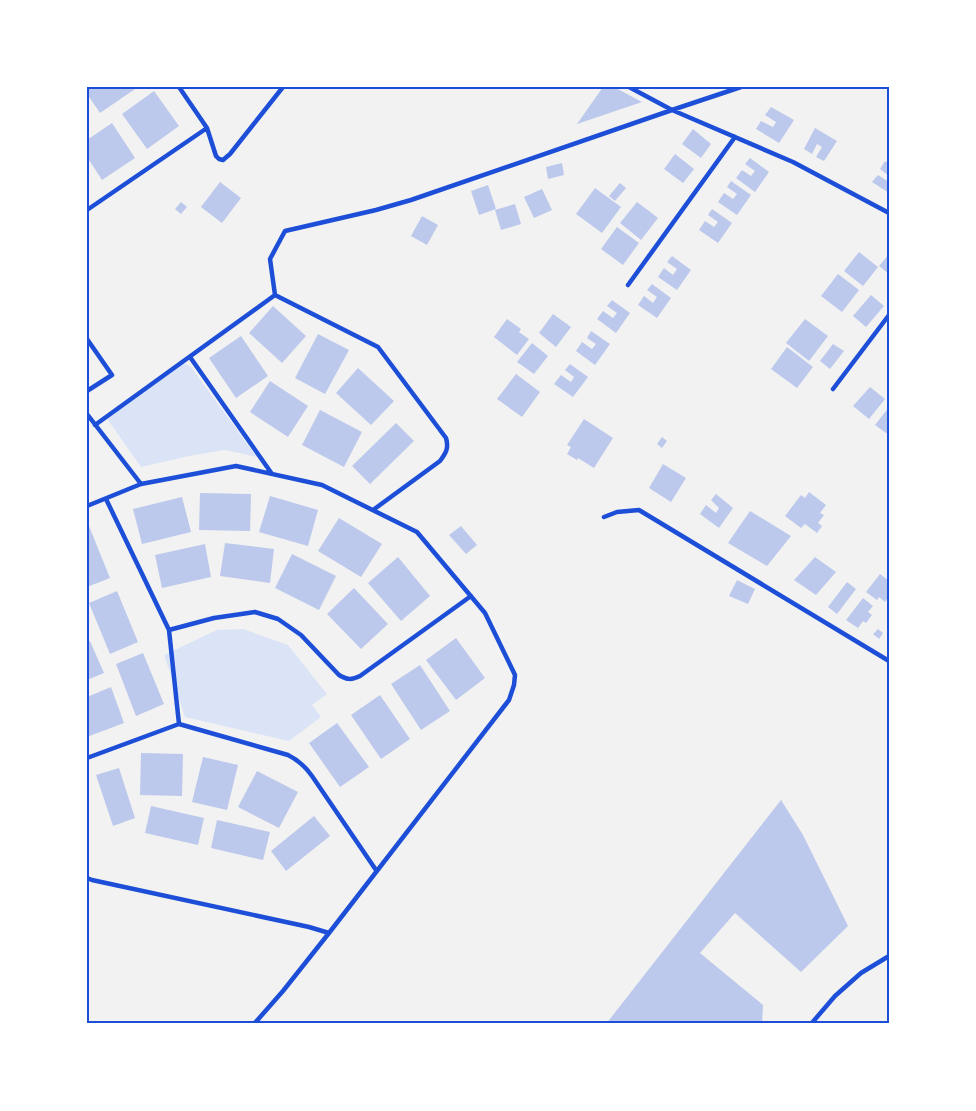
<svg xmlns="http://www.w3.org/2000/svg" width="976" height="1111" viewBox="0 0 976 1111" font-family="Mulish,sans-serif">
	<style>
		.green { fill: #dbe4f7 }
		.building { fill: #bdc9ec }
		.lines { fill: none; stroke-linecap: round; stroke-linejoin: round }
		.minor { stroke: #1d4ed8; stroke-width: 4.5 }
		.neatline { fill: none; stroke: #1d4ed8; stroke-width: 2 }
	</style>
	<rect width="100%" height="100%" fill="#f2f2f2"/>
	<!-- green -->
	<path class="green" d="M182 362 191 367 257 457 225 450 189 456 141 467 105 416Z
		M243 629 288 645 327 694 312 705 321 717 289 741 185 717 164 655 217 630Z"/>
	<!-- building -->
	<path class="building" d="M87 87H138L100 113 87 94Z
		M603 87H614L642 102 577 124Z
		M154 91 179 126 147 149 122 114Z
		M771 107 794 120 779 143 756 129 761 121 773 127 776 122 765 115Z
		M112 123 135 158 102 180 87 157V140Z
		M815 128 837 141 824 161 816 157 822 147 817 144 812 154 804 149Z
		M693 129 711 144 701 158 682 144Z
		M675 154 694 169 683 183 664 169Z
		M750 158 769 172 755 192 736 178 742 170 751 176 755 171 745 164Z
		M885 161 889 164V176L880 169Z
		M562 163 564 175 548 179 546 167Z
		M878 175 889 182V193L872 182Z
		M731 181 751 195 737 215 718 202 724 193 733 199 737 194 727 187Z
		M220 182 241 198 222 223 201 207Z
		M620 183 626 188 615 201 609 196Z
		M488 185 496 209 479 215 471 191Z
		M595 188 621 207 602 233 576 214Z
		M542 189 552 210 534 218 524 197Z
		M181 202 187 207 181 214 175 209Z
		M637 202 658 218 641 240 620 223Z
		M515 204 521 224 501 230 495 210Z
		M712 209 732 223 718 243 699 230 705 221 714 227 718 222 708 215Z
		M422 216 438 225 427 245 411 236Z
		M617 227 639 243 623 265 601 249Z
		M859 252 878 267 863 286 844 271Z
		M889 254V274L879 266Z
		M672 256 691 270 677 290 658 277 664 268 673 275 677 269 667 262Z
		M838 274 859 290 842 312 821 296Z
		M652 284 671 298 657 318 638 305 644 296 653 303 657 297 647 290Z
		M871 295 884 306 866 327 853 316Z
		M612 300 630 313 616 333 597 319 603 311 613 318 617 313 607 306Z
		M273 306 306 336 282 363 249 333Z
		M553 314 571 327 556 347 539 333Z
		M507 319 521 329 519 332 529 339 517 355 494 337Z
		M805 319 828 336 809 361 786 343Z
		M591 331 610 344 595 365 576 351 582 342 592 349 596 344 587 338Z
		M318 334 349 350 325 394 295 378Z
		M241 336 268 376 236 398 209 358Z
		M532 343 548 356 534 374 517 362Z
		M833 344 844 351 830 369 820 361Z
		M787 347 813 367 797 388 771 369Z
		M570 364 588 377 573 397 554 384 561 375 571 382 574 377 565 370Z
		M358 368 394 401 371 425 336 393Z
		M516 374 540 392 522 417 497 399Z
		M270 381 308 406 288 437 250 412Z
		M870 387 885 399 869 419 853 406Z
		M889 407V435L875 425Z
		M320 410 362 432 344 467 302 445Z
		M584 419 613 438 594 468 578 458 577 460 567 454 571 447 567 445Z
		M396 423 414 441 370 484 352 466Z
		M662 437 667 441 662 448 657 444Z
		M663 464 686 478 671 502 649 488Z
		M809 492 826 505 820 513 824 515 818 523 822 526 817 533 805 524 801 528 785 516 801 495 805 498Z
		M200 493 251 494 250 531 199 530Z
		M716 494 733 508 719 528 700 514 706 505 716 513 719 508 711 500Z
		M270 496 318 510 308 546 259 532Z
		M182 497 191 532 142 544 133 509Z
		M750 511 791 536 767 566 728 543Z
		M339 518 382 544 361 577 318 551Z
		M89 526 110 578 87 587V527Z
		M461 526 477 545 466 554 449 535Z
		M225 543 274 549 270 583 220 576Z
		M205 544 211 577 162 588 155 555Z
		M292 554 336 576 319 610 275 588Z
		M398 557 430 596 401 621 368 583Z
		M815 557 836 572 816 595 794 580Z
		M880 574 889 581V586L887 589 889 591V596L885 602 879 597 877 600 866 592Z
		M737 580 755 589 748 604 729 596Z
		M847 582 856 589 837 614 828 607Z
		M354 588 388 624 361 649 327 614Z
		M117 591 138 642 110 654 89 603Z
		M863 598 873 606 868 612 872 615 866 623 863 621 858 628 846 620Z
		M878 629 883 633 879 639 873 634Z
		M456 638 485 678 456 700 426 660Z
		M90 641 104 673 87 680V642Z
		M143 653 164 704 136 716 116 664Z
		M420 665 450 711 421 730 391 684Z
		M111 687 124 723 87 737V697Z
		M380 695 410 739 381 759 351 715Z
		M337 723 369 767 340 787 309 743Z
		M141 753 183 754 182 796 140 795Z
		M203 757 238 765 227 810 192 802Z
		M119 768 135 818 113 826 96 775Z
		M257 771 298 792 279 828 238 807Z
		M781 800 803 835 848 926 801 972 735 913 700 953 763 1005 762 1024H606Z
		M151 806 204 818 198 845 145 833Z
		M314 816 330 836 286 871 271 851Z
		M217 820 270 832 263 860 211 848Z"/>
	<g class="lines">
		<!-- minor -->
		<path class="minor" d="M629 87 672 110 741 87
			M207 128 216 156 219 159 223 160 230 154 283 87
			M87 210 207 128 179 87
			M628 285 735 137
			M87 339 112 375 87 391
			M190 357 272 474
			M833 389 889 315
			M87 414 141 484
			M95 425 275 295
			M106 499 169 630 214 618 255 612 278 619 301 635 339 675C347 680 352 680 360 676L471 596
			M87 506 141 484 236 466 322 485 417 532 485 613 515 675 514 685 509 700 329 933
			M373 510 440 461C446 453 449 448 446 438L378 347 275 295 270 259 285 231 376 210 411 200 672 110 793 162 889 213
			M604 517 617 512 639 510 889 661
			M169 630 179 724 288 755C298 760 305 766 312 776L376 870
			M87 758 179 724
			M87 878 92 880 309 927 329 933 283 991 254 1024
			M811 1024 835 996 861 973 889 956"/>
	</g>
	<!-- border -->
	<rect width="976" height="1111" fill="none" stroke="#ffffff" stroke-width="177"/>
	<rect x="88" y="88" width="800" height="934" class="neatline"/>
</svg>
